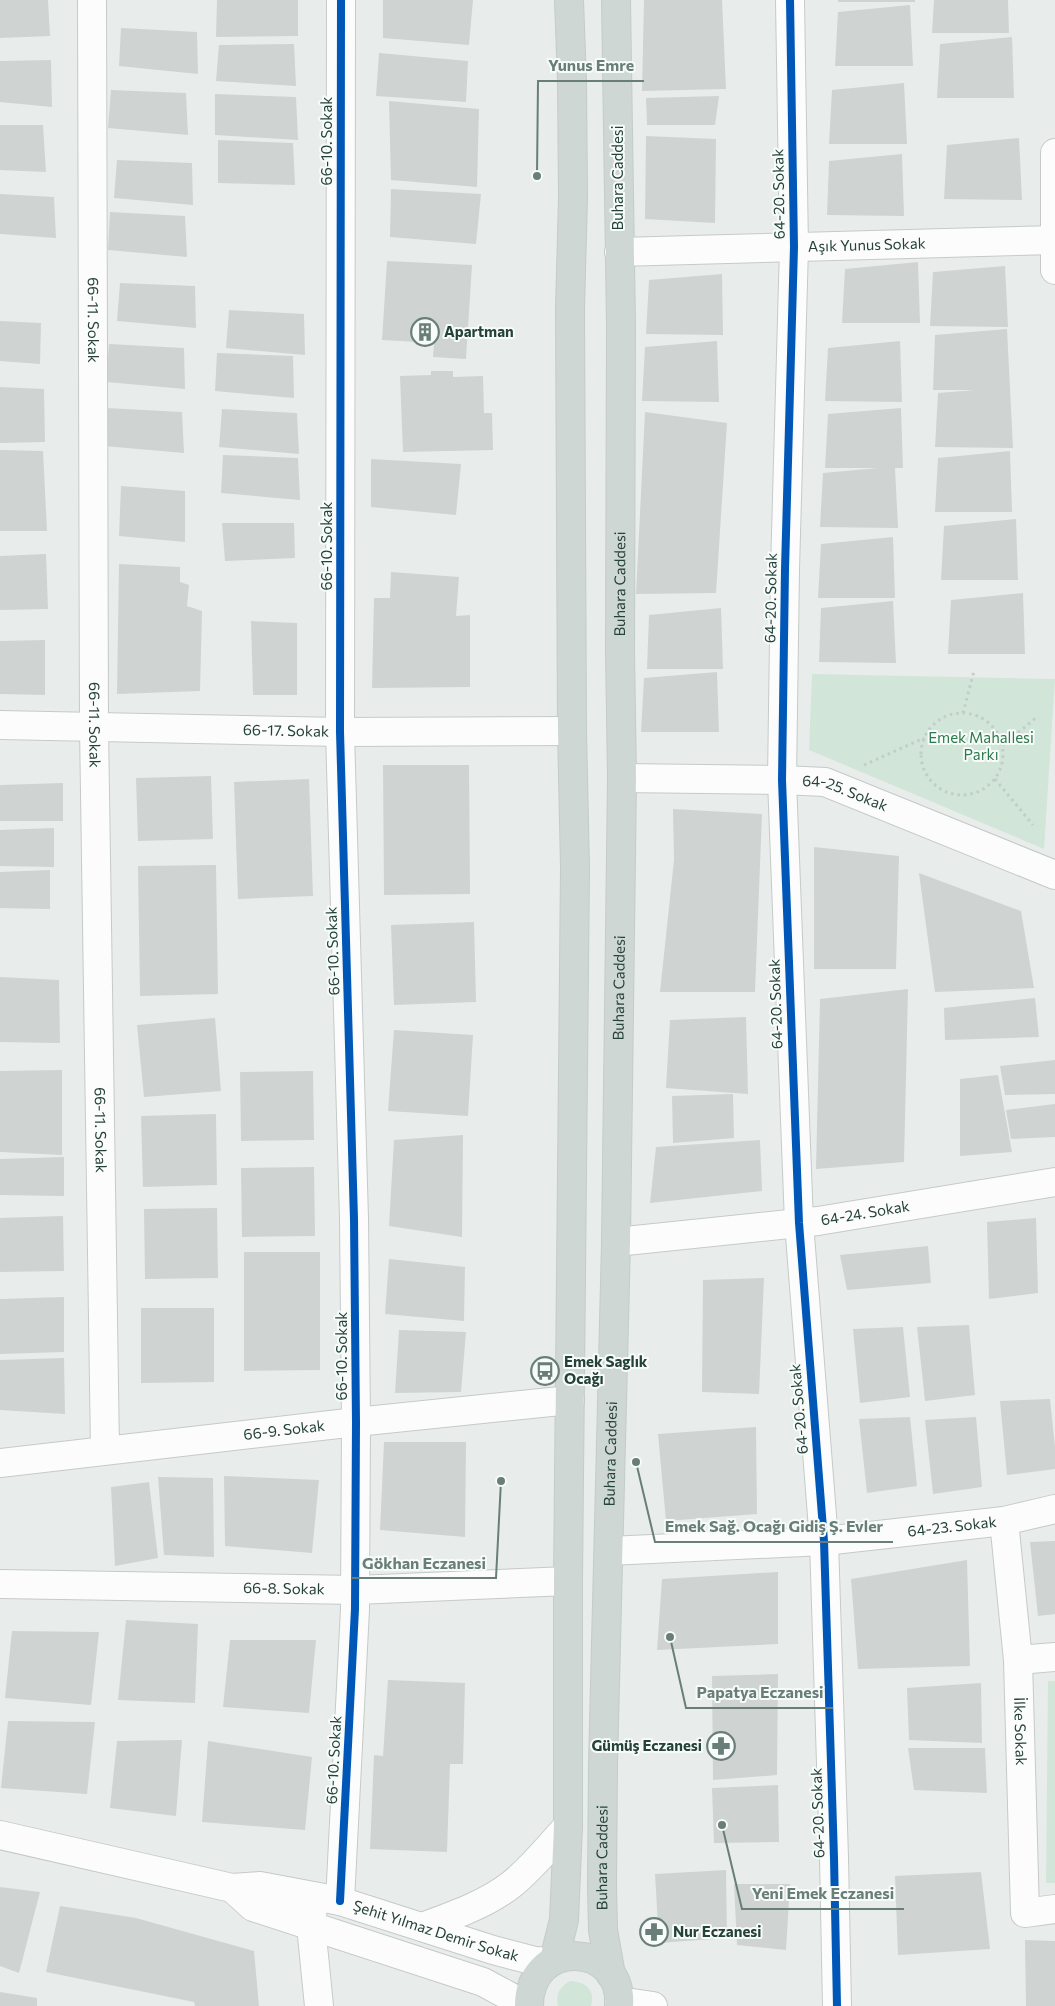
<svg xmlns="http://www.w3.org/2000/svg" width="1055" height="2006" viewBox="0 0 1055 2006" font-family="Commissioner,sans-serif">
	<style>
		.green { fill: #d1e6d8 }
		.building { fill: #cfd4d2 }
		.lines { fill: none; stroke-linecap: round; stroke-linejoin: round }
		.minor-casing { stroke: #c5cac8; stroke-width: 30 }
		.tertiary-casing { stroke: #c5cac8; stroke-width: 30 }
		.primary-casing { stroke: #c3ccc9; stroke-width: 30 }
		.path { stroke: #c3ccca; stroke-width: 3; stroke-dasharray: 2.5 4; stroke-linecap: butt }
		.minor { stroke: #fcfcfc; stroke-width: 28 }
		.tertiary { stroke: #fcfcfc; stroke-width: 28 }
		.primary { stroke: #cfd7d5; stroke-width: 28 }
		.cycleway-casing { stroke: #f7fbf9; stroke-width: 11 }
		.cycleway { stroke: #0057b8; stroke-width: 8 }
		.labels { text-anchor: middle; stroke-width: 4; stroke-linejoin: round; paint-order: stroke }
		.street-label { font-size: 15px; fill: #24423a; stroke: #f7fbf9 }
		.poi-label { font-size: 15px; font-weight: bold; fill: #24423a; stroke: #f7fbf9; text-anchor: start }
		.park-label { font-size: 15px; fill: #2d7a4b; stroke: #f7fbf9 }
		.leader { fill: none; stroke: #697e78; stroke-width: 2 }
		.callout-dot { fill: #697e78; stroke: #f7fbf9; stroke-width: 2 }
		.callout-label { font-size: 16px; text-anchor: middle; font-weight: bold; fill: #697e78; stroke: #f7fbf9; stroke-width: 4; stroke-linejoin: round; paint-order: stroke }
	</style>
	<rect width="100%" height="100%" fill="#e8edeb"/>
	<!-- green -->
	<path class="green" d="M812 674 1055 679 1044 849 809 750Z
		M1048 1681H1055V1883H1046Z
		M570 1981C585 1981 596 1990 591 2006H558C555 1994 560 1987 570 1981Z"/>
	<!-- building -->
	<path class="building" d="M0 0H48L50 36 0 38Z
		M217 0H298V36L216 37Z
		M383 0H473L469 45 383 38Z
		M644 0H722L726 89 642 91Z
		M838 0H915V2H838Z
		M934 0H1008L1009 33H932Z
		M910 5 913 66H835L838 12Z
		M121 28 197 32 198 74 119 66Z
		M1012 37 1014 98H937L940 44Z
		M294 44 296 86 216 81 219 45Z
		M379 53 468 61 466 102 376 96Z
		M51 60 52 107 0 102V61Z
		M904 83 907 144H829L832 90Z
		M111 90 186 93 188 135 108 128Z
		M215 94 296 97 298 140 215 135Z
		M719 96 715 125H647L646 98Z
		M389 101 479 109 477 187 391 180Z
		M0 125H43L46 172 0 170Z
		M646 136 716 139 715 223 645 219Z
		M1019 138 1022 200 944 199 947 145Z
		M218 140 293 143 295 185 218 183Z
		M902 154 904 216 827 215 829 161Z
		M117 160 192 163 193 205 114 198Z
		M391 189 481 194 476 244 390 237Z
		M0 194 54 197 56 238 0 234Z
		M110 212 185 216 187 257 108 250Z
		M387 261 472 265 466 359 433 357 434 343 382 340Z
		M918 262 920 323H842L845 269Z
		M1005 266 1008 327 930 326 933 272Z
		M722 274 723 335 646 334 649 280Z
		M120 283 195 286 196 328 117 321Z
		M229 310 304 314 305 355 226 348Z
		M0 321 41 323 40 364 0 361Z
		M1007 329 1013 448 935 447 938 393 975 390H933L935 335Z
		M717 341 719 402 642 401 645 347Z
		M900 341 902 402 825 401 828 348Z
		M109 344 184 348 185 389 106 382Z
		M217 353 293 356 294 398 215 391Z
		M431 371H453V377L483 376 484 413H492L493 450 403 452 400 376 431 375Z
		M0 387 44 389 45 442 0 443Z
		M106 408 182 412 184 453 104 446Z
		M901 408 903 468H895L898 528 820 527 823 473 878 468H825L828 414Z
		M222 409 297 413 299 454 219 447Z
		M645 412 727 423 716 593 636 594Z
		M0 450 43 451 47 531H0Z
		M1010 451 1012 512H935L938 458Z
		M223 455 298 458 300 500 221 493Z
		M371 459 461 464 456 515 371 507Z
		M121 486 185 491V542L119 536Z
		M1016 519 1018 580H941L944 526Z
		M222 523H294L295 558 225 561Z
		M893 537 895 598H818L821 544Z
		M46 554 48 609 0 610V556Z
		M119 564 180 567V582L189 585 187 606 202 611 200 691 117 694Z
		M391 572 459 577 456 616 470 615V687L372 688 374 598H390Z
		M1023 593 1025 654H948L951 600Z
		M893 601 896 663 819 662 821 608Z
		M721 608 723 669H647L649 615Z
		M251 621 297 623V695H253Z
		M45 640V695L0 694V641Z
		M717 672 719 732H641L644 678Z
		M383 765H469L470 894 384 895Z
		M211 776 213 839 138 841 136 778Z
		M309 779 313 896 238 899 234 782Z
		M63 783V821H0V785Z
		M673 809 762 814 755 992H660L674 860Z
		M54 828V867L0 866V830Z
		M814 847 899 856 896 969H814Z
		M216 865 218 994 140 996 138 866Z
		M50 870V909L0 908V872Z
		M919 873 1021 911 1034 988 935 992Z
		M474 922 476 1002 394 1005 391 925Z
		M0 977 59 980 60 1043 0 1042Z
		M908 989 904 1162 816 1169 820 999Z
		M1035 998 1039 1037 945 1040 944 1008Z
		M746 1017 748 1094 666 1088 670 1020Z
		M215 1018 221 1091 144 1097 137 1025Z
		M394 1030 473 1035 468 1116 388 1111Z
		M1055 1060V1094L1005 1095 1000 1066Z
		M62 1070V1155L0 1152V1071Z
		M313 1071 314 1140 241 1141 240 1072Z
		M998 1075 1012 1152 960 1156V1079Z
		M733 1094 734 1138 673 1143 672 1096Z
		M1055 1104V1137L1011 1139 1006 1110Z
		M216 1114 217 1185 143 1187 141 1116Z
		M463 1135 462 1237 389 1226 394 1140Z
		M760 1140 762 1191 650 1203 656 1147Z
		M64 1157V1196L0 1195V1159Z
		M314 1167 315 1236 242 1237 241 1168Z
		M217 1208 218 1278 145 1279 144 1209Z
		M63 1216 64 1271 0 1272V1218Z
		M1036 1218 1038 1293 989 1299 987 1222Z
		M928 1246 931 1283 847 1290 840 1255Z
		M244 1252H320V1370L244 1371Z
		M389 1259 465 1267 464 1321 385 1314Z
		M764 1278 759 1394 702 1392 703 1280Z
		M64 1297V1352L0 1354V1299Z
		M141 1308H214V1382L141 1383Z
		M969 1325 975 1395 925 1401 917 1327Z
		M903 1327 910 1397 860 1403 853 1329Z
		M399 1330 466 1332 461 1392 395 1393Z
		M64 1358 65 1414 0 1410V1360Z
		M1050 1399 1055 1447V1469L1007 1475 1000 1401Z
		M910 1417 917 1486 867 1493 859 1419Z
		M976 1417 982 1487 933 1494 925 1420Z
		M756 1427 757 1514 666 1521 658 1434Z
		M384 1442H466L465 1537 380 1530Z
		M224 1476 319 1480 312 1553 225 1546Z
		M158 1477 213 1478 214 1557 164 1555Z
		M149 1482 158 1558 115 1566 111 1487Z
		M1055 1541V1614L1038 1616 1030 1542Z
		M967 1560 970 1666 858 1669 851 1579Z
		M778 1572V1644L657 1650 662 1579Z
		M126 1620 198 1624 195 1703 118 1700Z
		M12 1631 99 1632 91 1705 5 1698Z
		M230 1640H316L309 1713 223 1707Z
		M778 1674 777 1775 713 1780 712 1676Z
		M388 1680 465 1683 463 1764H450L447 1852 370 1849 374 1755 383 1756Z
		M981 1683 982 1743 909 1740 907 1688Z
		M8 1721 95 1722 87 1794 1 1788Z
		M182 1740 176 1816 110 1808 117 1741Z
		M208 1741 312 1757 305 1830 202 1822Z
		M908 1748H985L987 1793 914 1790Z
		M778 1785 779 1842 714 1843 712 1788Z
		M726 1870 727 1938 659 1943 655 1874Z
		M981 1872 990 1949 898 1955 895 1876Z
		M734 1884H790L786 1950 737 1945Z
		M0 1887 40 1892 19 1973 0 1966Z
		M60 1906 136 1918 254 1951 259 2006H195L194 2002 46 1972Z
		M1025 1940 1055 1941V2006H1026Z
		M0 1992 37 1998V2006H0Z"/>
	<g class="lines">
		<defs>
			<g id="minor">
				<path id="s1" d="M92 0 94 727 105 1450"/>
				<path d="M790 0 794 247 785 569 782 780 799 1223 824 1541 834 1858 837 2006"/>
				<path d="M1055 153V270"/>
				<path id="s2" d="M619 252 1055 240"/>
				<path id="s3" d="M0 725 340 732 572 731"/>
				<path id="s4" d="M622 778 782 780 825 782 1055 875"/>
				<path id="s5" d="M616 1242 818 1221 1055 1182"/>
				<path id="s6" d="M0 1463 356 1422 570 1400"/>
				<path id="s7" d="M1004 1521 1018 1660 1025 1913 1055 1909"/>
				<path id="s8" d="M609 1551 824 1541 1004 1521 1055 1509"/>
				<path id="s9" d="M0 1584 356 1590 568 1581"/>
				<path d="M1018 1660 1055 1657"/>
				<path d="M314 1897 311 1926 319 2006"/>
				<path d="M340 1901 355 1609 356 1422 354 1219 340 732 341 0"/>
				<path d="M619 2001 653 2006"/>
			</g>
			<g id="tertiary">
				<path id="s10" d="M0 1835 232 1888 260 1886 340 1901 493 1950 535 1961 550 1962"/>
				<path d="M232 1888 253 1907 483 1982 509 1996 522 2006"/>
				<path d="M422 1927C452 1916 487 1904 512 1884 533 1867 550 1845 568 1826"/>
			</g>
			<g id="primary">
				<path d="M554 1960 564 1920 568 1826V1581L575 867 572 731 570 309 573 197 572 81 569 0"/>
				<path id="s11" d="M611 1975 603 1930 602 1886 603 1764 616 1242 622 778 620 651 621 325 616 0"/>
				<path d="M529 2006C529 1937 624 1942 619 2006"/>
			</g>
		</defs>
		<!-- minor casing -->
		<use href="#minor" class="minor-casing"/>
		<!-- tertiary casing -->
		<use href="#tertiary" class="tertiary-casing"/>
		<!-- primary casing -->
		<use href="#primary" class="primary-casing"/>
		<!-- path -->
		<path class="path" d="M921 754a41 41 0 1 1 82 0a41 41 0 1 1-82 0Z
			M963 713 974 671
			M1003 745 1037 717
			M864 765 924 738
			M995 779 1033 825"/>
		<!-- minor -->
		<use href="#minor" class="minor"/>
		<!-- tertiary -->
		<use href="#tertiary" class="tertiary"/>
		<!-- primary -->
		<use href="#primary" class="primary"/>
		<defs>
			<path id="cycleway" d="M790 0 794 247 785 569 782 780 799 1223 824 1541 834 1858 837 2006
				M340 1901 355 1609 356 1422 354 1219 340 732 341 0"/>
		</defs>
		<!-- cycleway casing -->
		<use href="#cycleway" class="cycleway-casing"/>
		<!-- cycleway -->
		<use href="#cycleway" class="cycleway"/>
	</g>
	<!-- icons -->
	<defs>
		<symbol id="building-ring" viewBox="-11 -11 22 22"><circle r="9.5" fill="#f7fbf9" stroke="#697e78" stroke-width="1.5"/><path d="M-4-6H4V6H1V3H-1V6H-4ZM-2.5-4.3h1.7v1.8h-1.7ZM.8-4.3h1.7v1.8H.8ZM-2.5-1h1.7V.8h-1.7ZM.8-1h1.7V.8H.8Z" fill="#697e78"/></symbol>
		<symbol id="bus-ring" viewBox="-11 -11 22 22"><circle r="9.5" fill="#f7fbf9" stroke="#697e78" stroke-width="1.5"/><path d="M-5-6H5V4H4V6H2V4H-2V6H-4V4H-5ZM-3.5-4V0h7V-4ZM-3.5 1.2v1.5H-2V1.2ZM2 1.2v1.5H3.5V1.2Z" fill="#697e78"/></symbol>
		<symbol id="pharmacy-ring" viewBox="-11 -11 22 22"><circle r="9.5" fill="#f7fbf9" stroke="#697e78" stroke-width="1.5"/><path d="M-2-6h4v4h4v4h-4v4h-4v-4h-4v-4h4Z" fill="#697e78"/></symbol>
	</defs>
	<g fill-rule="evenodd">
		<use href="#building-ring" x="409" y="316" width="32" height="32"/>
		<use href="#bus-ring" x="529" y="1355" width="32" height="32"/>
		<use href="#pharmacy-ring" x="705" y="1730" width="32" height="32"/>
		<use href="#pharmacy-ring" x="638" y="1916" width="32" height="32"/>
	</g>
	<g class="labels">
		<!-- street labels -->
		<g class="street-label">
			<text transform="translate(327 141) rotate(-90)" y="5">66-10. Sokak</text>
			<text transform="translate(618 178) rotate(-90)" y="5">Buhara Caddesi</text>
			<text transform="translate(779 194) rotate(-91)" y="5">64-20. Sokak</text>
			<text dy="5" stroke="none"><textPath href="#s2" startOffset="248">Aşık Yunus Sokak</textPath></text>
			<text dy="5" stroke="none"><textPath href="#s1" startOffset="320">66-11. Sokak</textPath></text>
			<text transform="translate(327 546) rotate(-90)" y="5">66-10. Sokak</text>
			<text dy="5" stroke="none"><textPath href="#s11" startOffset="1392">Buhara Caddesi</textPath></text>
			<text transform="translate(771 598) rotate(-89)" y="5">64-20. Sokak</text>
			<text dy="5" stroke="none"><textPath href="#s1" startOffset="725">66-11. Sokak</textPath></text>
			<text dy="5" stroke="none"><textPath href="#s3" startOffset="286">66-17. Sokak</textPath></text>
			<text dy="5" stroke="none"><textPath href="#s4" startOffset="225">64-25. Sokak</textPath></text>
			<text transform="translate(333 951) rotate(-92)" y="5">66-10. Sokak</text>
			<text dy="5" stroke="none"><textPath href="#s11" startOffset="988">Buhara Caddesi</textPath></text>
			<text transform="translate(776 1004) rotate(-92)" y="5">64-20. Sokak</text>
			<text dy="5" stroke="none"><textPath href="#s1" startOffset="1130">66-11. Sokak</textPath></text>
			<text dy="5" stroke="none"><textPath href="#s5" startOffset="251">64-24. Sokak</textPath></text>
			<text transform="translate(342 1356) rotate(-90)" y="5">66-10. Sokak</text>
			<text transform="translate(799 1409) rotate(-95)" y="5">64-20. Sokak</text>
			<text dy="5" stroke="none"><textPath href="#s6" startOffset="286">66-9. Sokak</textPath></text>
			<text dy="5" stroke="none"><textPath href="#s11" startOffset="522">Buhara Caddesi</textPath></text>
			<text dy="5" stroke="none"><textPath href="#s8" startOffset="344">64-23. Sokak</textPath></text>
			<text dy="5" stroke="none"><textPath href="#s9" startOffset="284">66-8. Sokak</textPath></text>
			<text dy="5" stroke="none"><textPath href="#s7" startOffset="211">İlke Sokak</textPath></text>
			<text transform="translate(334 1760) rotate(-87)" y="5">66-10. Sokak</text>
			<text transform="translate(818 1813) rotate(-92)" y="5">64-20. Sokak</text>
			<text dy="5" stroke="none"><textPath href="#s11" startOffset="118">Buhara Caddesi</textPath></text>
			<text dy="5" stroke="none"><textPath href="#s10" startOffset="448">Şehit Yılmaz Demir Sokak</textPath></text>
		</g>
		<!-- poi labels -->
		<g class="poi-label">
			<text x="444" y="337">Apartman</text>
			<text x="564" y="1367">Emek Saglık<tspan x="564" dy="17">Ocağı</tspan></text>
			<text x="702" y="1751" text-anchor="end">Gümüş Eczanesi</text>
			<text x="673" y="1937">Nur Eczanesi</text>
		</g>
		<!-- park labels -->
		<g class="park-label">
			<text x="981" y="743">Emek Mahallesi<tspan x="981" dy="17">Parkı</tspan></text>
		</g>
	</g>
	<!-- callouts -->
	<path class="leader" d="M537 176L538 81H644M636 1462L655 1542H893M501 1481L496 1578H352M670 1637L686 1708H833M722 1825L742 1909H904"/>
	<g class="callout-dot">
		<circle cx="537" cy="176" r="5"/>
		<circle cx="636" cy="1462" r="5"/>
		<circle cx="501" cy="1481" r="5"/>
		<circle cx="670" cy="1637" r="5"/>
		<circle cx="722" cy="1825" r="5"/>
	</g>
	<g class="callout-label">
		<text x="591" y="71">Yunus Emre</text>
		<text x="774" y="1532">Emek Sağ. Ocağı Gidiş Ş. Evler</text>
		<text x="424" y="1569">Gökhan Eczanesi</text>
		<text x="760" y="1698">Papatya Eczanesi</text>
		<text x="823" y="1899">Yeni Emek Eczanesi</text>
	</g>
</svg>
